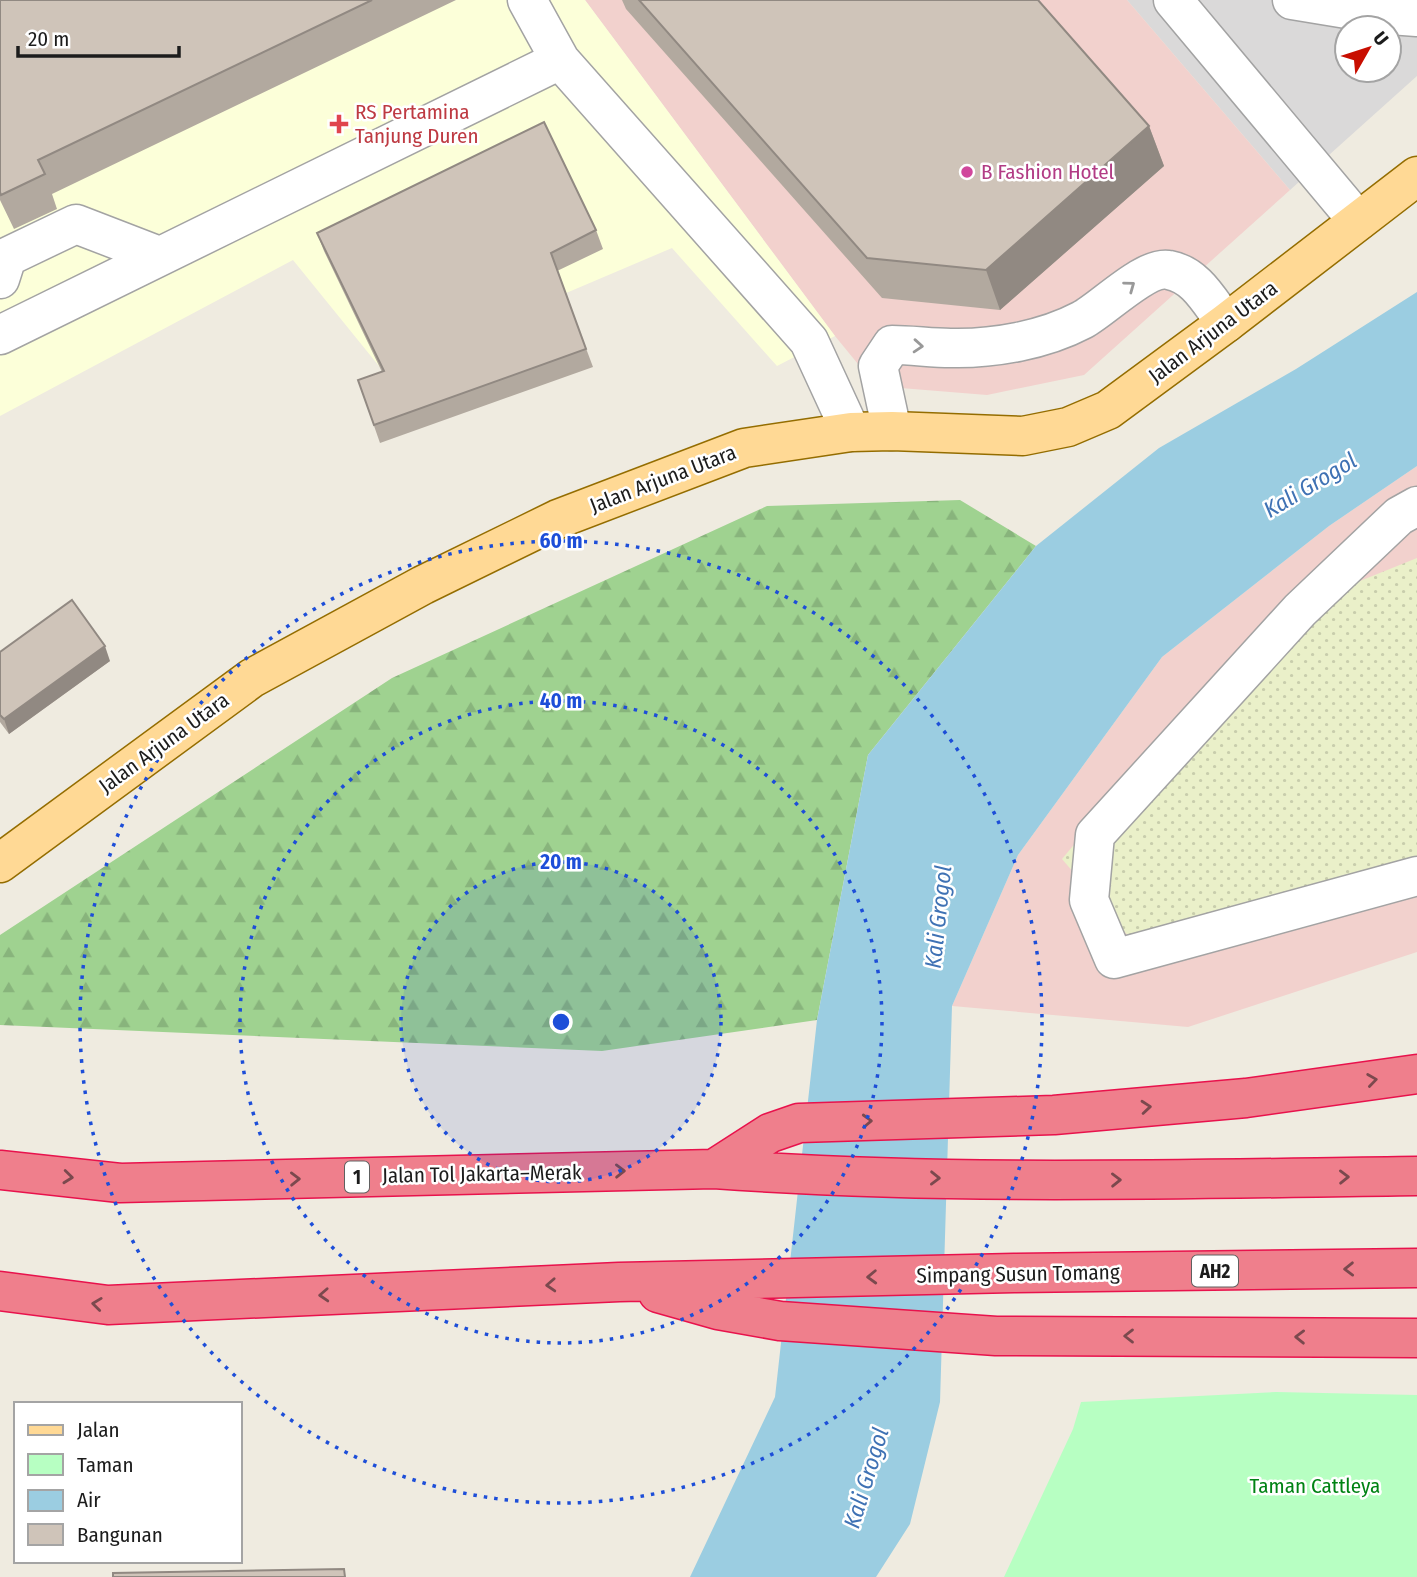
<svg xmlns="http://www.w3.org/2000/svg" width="1417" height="1577" viewBox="0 0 1417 1577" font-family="'Fira Sans Condensed',sans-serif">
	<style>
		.residential { fill: #dad9d9; fill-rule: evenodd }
		.commercial { fill: #f2d1cd }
		.education { fill: #fcffd9 }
		.farmland { fill: url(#farmland-dots) }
		.forest { fill: url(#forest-firs) }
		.park { fill: #b7ffc2 }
		.water { fill: #9bcde1 }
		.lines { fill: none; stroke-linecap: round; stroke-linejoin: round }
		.minor-casing { stroke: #a3a3a3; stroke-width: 41 }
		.major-casing { stroke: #946d00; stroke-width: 41 }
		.highway-casing { stroke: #e8124c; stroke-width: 41 }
		.minor { stroke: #fff; stroke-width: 38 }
		.major { stroke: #ffd995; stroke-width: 38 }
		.highway { stroke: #ef7f8c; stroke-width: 38 }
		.wall { fill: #b2a99f }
		.shaded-wall { fill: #918982 }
		.building { fill: #cfc4b9; stroke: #918982; stroke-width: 2 }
		.oneway { stroke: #999 }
		.oneway2 { stroke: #7b494e }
		.ring { fill: none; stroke: #1d4ed8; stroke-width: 3.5; stroke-dasharray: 3.5 7 }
		.health-dot { fill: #e0444e; stroke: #fff; stroke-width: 2.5 }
		.hotel-dot { fill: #d1479c; stroke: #fff; stroke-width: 2.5 }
		.labels { text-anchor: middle; stroke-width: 5; stroke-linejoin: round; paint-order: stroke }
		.shield { fill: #fff; stroke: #606060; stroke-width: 2 }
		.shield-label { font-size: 19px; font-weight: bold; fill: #1c1c1c }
		.health-label { font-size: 21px; fill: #be3a42; stroke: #fff; text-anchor: start }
		.hotel-label { font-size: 21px; fill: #b23c85; stroke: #fff; text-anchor: start }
		.street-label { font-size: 21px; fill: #1c1c1c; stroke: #fff }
		.park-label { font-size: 21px; fill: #008314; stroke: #fff }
		.water-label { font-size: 23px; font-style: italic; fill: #3f72b4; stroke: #fff }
		.centre { fill: #1d4ed8; stroke: #fff; stroke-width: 3.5 }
		.ring-label { font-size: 21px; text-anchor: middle; font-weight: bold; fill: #1d4ed8; stroke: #fff; stroke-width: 5; stroke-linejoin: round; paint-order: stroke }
	</style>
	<defs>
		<pattern id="farmland-dots" width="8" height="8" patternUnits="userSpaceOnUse" patternTransform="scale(1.75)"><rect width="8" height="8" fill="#eaf0c9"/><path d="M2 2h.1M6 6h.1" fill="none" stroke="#c8cdac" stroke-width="1.8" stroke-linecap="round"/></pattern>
		<pattern id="forest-firs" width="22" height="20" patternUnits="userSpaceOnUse" patternTransform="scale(1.75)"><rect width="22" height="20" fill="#9fd290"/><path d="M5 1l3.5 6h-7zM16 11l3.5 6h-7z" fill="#88b47c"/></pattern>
	</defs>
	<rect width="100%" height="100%" fill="#efebe0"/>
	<!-- residential -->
	<path class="residential" d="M1127 0H1417V76L1290 190ZM1347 28H1389V70H1347Z"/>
	<!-- commercial -->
	<path class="commercial" d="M585 0H1127L1290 190 1084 375 987 395 876 386 835 336Z
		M1417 466V952L1188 1027 952 1006 1018 855 1162 657 1329 526Z"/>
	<!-- education -->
	<path class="education" d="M0 0H585L835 336 777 366 672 248 383 371 293 260 0 416Z"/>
	<!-- farmland -->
	<path class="farmland" d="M1417 558V871L1130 938 1062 859 1208 685 1355 583Z"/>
	<!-- forest -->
	<path class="forest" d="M960 500 1036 546 868 755 817 1020 602 1051 0 1025V935L392 678 767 506Z"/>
	<!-- park -->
	<path class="park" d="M1276 1392 1417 1395V1577H1004L1073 1429 1081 1402Z"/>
	<!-- water -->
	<path class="water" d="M1417 292V466L1329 526 1162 657 1018 855 952 1006 940 1402 910 1524 876 1577H690L775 1397 817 1020 868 755 1036 546 1159 448 1296 369Z"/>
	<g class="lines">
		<defs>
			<path id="minor" d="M527 0 560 60 809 341 851 432
				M1173 0 1358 221
				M1292 0 1377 14 1417 17
				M0 279 7 257 76 224 159 256
				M0 335 560 60
				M892 431 878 366 892 345C912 345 931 348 951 348 994 349 1044 340 1082 320 1103 309 1146 265 1169 270 1197 275 1210 303 1226 323
				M1417 506 1399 516 1300 610 1095 835 1089 900 1114 959 1417 876"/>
			<path id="major" d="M0 863 252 678 423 585 558 519 744 448 851 432 892 431 1023 436 1068 427 1108 410 1226 323 1417 176"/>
			<path id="highway" d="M714 1169 770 1133 799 1123 1054 1115 1246 1098 1417 1074
				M0 1170 120 1183 714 1169C948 1186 1183 1179 1417 1176
				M0 1291 108 1305 619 1282 1014 1273 1417 1268
				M658 1293 718 1310 780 1321 996 1336 1417 1338"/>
		</defs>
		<!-- minor casing -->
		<use href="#minor" class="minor-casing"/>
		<!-- major casing -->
		<use href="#major" class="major-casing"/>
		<!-- highway casing -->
		<use href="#highway" class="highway-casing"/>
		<!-- minor -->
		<use href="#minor" class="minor"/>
		<!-- major -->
		<use href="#major" class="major"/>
		<!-- highway -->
		<use href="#highway" class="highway"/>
	</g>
	<!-- wall -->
	<path class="wall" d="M0 0H456L52 194 57 209 14 229 0 200Z
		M622 0H1038L1149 126 1164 166 1000 310 882 298 626 9Z
		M596 230 603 249 557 271 593 367 380 443 358 380 382 372 324 251 317 233Z
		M0 652 110 661 9 734 0 722Z"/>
	<!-- shaded-wall -->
	<path class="shaded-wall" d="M1149 126 1164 166 1000 310 986 270Z
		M105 646 110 661 9 734 4 719Z"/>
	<!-- building -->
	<path class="building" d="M0 0H372L38 160 45 174 1 195 0 192Z
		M639 0H1038L1149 126 986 270 867 258Z
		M544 122 596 230 551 253 586 349 374 425 358 380 384 371 317 233Z
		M72 600 105 646 4 719 0 715V652Z
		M344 1569 345 1577H113V1573Z"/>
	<!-- one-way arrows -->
	<defs><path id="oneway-chevron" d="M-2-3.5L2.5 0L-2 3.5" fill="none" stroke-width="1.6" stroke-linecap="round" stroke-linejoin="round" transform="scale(1.75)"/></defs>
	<g class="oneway">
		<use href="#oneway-chevron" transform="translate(1130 286) rotate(-36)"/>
		<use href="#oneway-chevron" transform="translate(918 346) rotate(4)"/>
	</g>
	<g class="oneway2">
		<use href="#oneway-chevron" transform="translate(1372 1080) rotate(-8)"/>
		<use href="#oneway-chevron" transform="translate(1146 1107) rotate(-5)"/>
		<use href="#oneway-chevron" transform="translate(867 1121) rotate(-2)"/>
		<use href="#oneway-chevron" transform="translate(620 1171) rotate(-1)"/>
		<use href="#oneway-chevron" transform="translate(68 1177) rotate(6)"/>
		<use href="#oneway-chevron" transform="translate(1344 1177) rotate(-1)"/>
		<use href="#oneway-chevron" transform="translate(935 1178) rotate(1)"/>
		<use href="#oneway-chevron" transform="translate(295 1179) rotate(-1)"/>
		<use href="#oneway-chevron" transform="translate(1116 1180) rotate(-1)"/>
		<use href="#oneway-chevron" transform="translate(1349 1269) rotate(179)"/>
		<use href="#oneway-chevron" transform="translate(872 1277) rotate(178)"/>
		<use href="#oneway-chevron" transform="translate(551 1285) rotate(177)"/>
		<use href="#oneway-chevron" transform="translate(324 1295) rotate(177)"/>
		<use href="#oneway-chevron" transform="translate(97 1304) rotate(-173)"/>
		<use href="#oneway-chevron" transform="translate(1129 1336) rotate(180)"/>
		<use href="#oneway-chevron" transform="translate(1300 1337) rotate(-179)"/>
	</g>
	<!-- distance rings -->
	<circle cx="561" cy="1022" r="160" fill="#1d4ed8" fill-opacity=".12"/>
	<g class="ring">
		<circle cx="561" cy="1022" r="160"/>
		<circle cx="561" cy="1022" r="321"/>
		<circle cx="561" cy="1022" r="481"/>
	</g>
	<!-- markers -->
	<path class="health-dot" d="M335.5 113.5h7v7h7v7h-7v7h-7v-7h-7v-7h7z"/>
	<circle class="hotel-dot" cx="967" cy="172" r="7"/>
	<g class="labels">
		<!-- shield labels -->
		<g class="shield">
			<rect x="345" y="1161.5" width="24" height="31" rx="5"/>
			<rect x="1192" y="1255.5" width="46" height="31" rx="5"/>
		</g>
		<g class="shield-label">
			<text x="357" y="1184">1</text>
			<text x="1215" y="1278">AH2</text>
		</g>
		<!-- health labels -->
		<g class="health-label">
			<text x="355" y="119">RS Pertamina<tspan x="355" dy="24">Tanjung Duren</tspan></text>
		</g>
		<!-- hotel labels -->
		<g class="hotel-label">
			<text x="981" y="179">B Fashion Hotel</text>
		</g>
		<!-- street labels -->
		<g class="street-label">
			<text transform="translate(1213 332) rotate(-37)" y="7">Jalan Arjuna Utara</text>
			<text transform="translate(663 479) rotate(-21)" y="7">Jalan Arjuna Utara</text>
			<text transform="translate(164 743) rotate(-36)" y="7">Jalan Arjuna Utara</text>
			<text transform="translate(482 1174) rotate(-1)" y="7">Jalan Tol Jakarta–Merak</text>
			<text transform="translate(1018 1274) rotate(-1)" y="7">Simpang Susun Tomang</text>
		</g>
		<!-- park labels -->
		<g class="park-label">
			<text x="1315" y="1493">Taman Cattleya</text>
		</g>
		<!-- water labels -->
		<g class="water-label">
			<text transform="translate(1310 485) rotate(-31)" y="8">Kali Grogol</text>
			<text transform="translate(938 917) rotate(-84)" y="8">Kali Grogol</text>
			<text transform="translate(866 1478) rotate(-73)" y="8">Kali Grogol</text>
		</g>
	</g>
	<circle cx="561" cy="1022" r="10" class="centre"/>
	<g class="ring-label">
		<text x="561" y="548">60 m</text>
		<text x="561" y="708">40 m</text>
		<text x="561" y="869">20 m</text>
	</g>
	<!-- legend -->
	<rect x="14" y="1402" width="228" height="161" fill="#ffffff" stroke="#a4a4a4" stroke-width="2"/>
	<rect x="28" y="1425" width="35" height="10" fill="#ffd995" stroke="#a4a4a4" stroke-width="2"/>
	<text x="77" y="1437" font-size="21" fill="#1c1c1c">Jalan</text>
	<rect x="28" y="1454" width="35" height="21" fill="#b7ffc2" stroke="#a4a4a4" stroke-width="2"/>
	<text x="77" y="1472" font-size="21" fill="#1c1c1c">Taman</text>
	<rect x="28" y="1490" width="35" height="21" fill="#9bcde1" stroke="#a4a4a4" stroke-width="2"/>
	<text x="77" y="1507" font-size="21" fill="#1c1c1c">Air</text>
	<rect x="28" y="1524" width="35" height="21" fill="#cfc4b9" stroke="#a4a4a4" stroke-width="2"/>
	<text x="77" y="1542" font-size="21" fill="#1c1c1c">Bangunan</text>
	<!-- north arrow -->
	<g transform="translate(1368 49) rotate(51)"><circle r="33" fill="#ffffff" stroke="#a4a4a4" stroke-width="2"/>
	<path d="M0-5L12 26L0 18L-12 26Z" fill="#c80e00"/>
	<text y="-10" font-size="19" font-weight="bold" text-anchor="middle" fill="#1c1c1c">U</text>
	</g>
	<!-- scale -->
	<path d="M18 46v10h161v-10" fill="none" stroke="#1c1c1c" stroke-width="3.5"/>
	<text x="28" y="46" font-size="21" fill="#1c1c1c" stroke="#ffffff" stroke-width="5" paint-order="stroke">20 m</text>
</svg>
